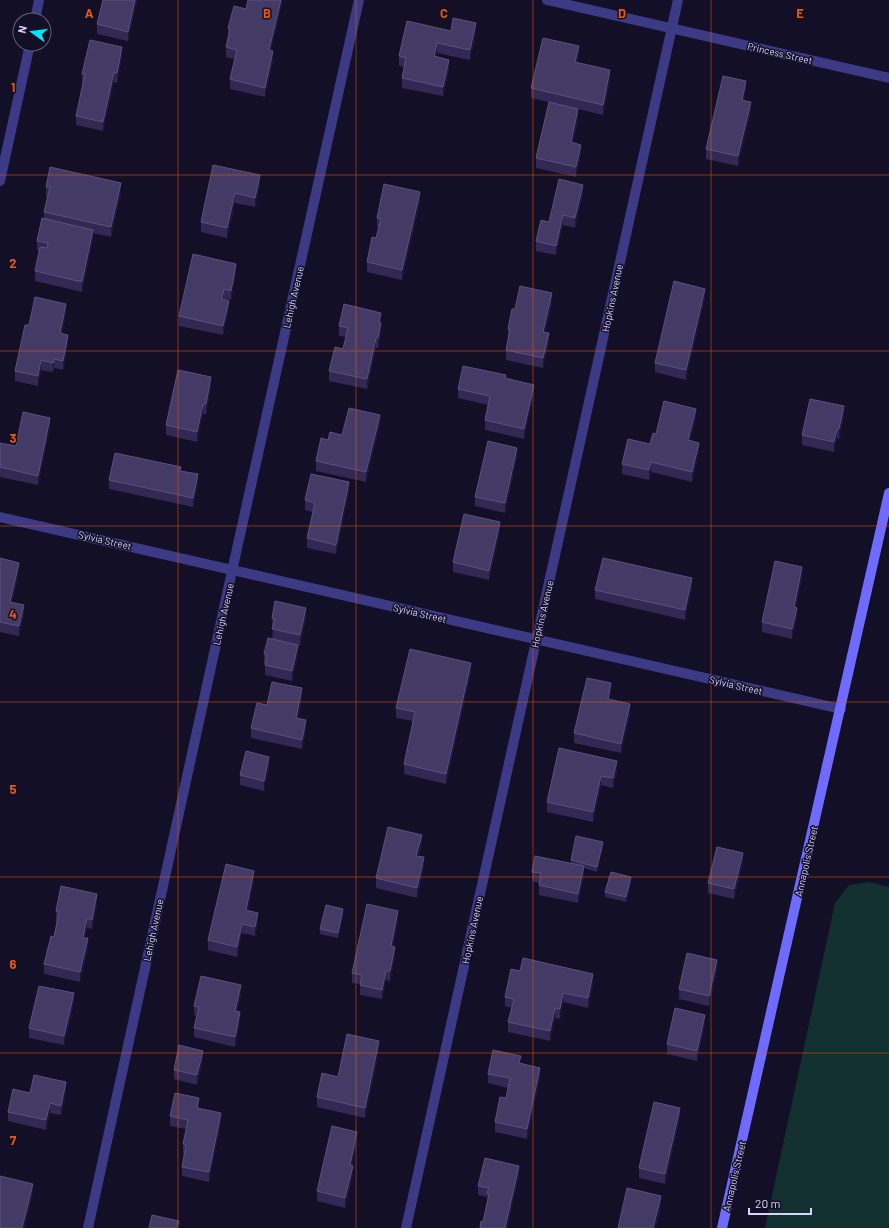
<svg xmlns="http://www.w3.org/2000/svg" width="889" height="1228" viewBox="0 0 889 1228" font-family="Barlow,sans-serif">
	<style>
		.green { fill: #12302f }
		.lines { fill: none; stroke-linecap: round; stroke-linejoin: round }
		.street { stroke: #3d3a85; stroke-width: 10 }
		.secondary { stroke: #6f6bff; stroke-width: 10 }
		.wall { fill: #312854 }
		.shaded-wall { fill: #1d163a }
		.building { fill: #433a66; stroke: #5a527e }
		.grid { fill: none; stroke: #e8590c; stroke-width: 1; stroke-opacity: 0.55 }
		.labels { text-anchor: middle; stroke-width: 3; stroke-linejoin: round; paint-order: stroke }
		.street-label { font-size: 10px; fill: #d9d4ff; stroke: #130f26 }
		.grid-label { font-size: 13px; text-anchor: middle; font-weight: bold; fill: #e8590c; stroke: #130f26; stroke-width: 3; stroke-linejoin: round; paint-order: stroke }
	</style>
	<rect width="100%" height="100%" fill="#130f26"/>
	<!-- green -->
	<path class="green" d="M870 882 889 887V1228H765L835 903 849 885Z"/>
	<g class="lines">
		<!-- street -->
		<path class="street" d="M547 0 889 78
			M35 20 39 0
			M0 181 30 44
			M0 517 841 709
			M88 1228 238 544 359 0
			M406 1228 678 0"/>
		<!-- secondary -->
		<path class="secondary" d="M722 1228 889 493"/>
	</g>
	<!-- wall -->
	<path class="wall" d="M103 0H137L128 41 97 34V24Z
		M282 0V3L271 50 273 61 265 97 230 89V79L234 59 226 57V47L228 36V28L246 9Z
		M451 31 476 33 470 60 437 53 436 57 449 69 443 96 402 88V78L404 67 399 66V56Z
		M579 56 577 63 610 80 603 115 578 109V119L573 143 581 154 576 177 536 168V158L570 107 531 98V88Z
		M122 57 117 83 114 82 103 131 76 125V116L83 83H82V74Z
		M746 91 744 100 751 111 738 166 706 159V149Z
		M213 165 260 185 255 207 235 203 227 238 201 232V222Z
		M46 187 121 193 111 237 93 233V239L82 292 35 281V271L40 251 37 250V241L44 219V212L48 197 46 196Z
		M583 194 575 228 563 225 556 255 536 251V241L549 222Z
		M420 202 402 280 367 272V262L376 238 379 228 377 227V218Z
		M236 274 231 300 224 299V300L229 310 223 335 179 326V316Z
		M705 298 686 380 655 372V363Z
		M552 303 545 333 549 343 543 368 506 360V350L508 339V329L515 309Z
		M381 313V333L378 348H376L367 389 329 381V371L343 349 346 337 339 336V326Z
		M66 314 62 333 68 345 63 370 54 368 53 372 41 370 38 386 15 381V371L29 325Z
		M506 378 534 394 524 439 485 430V420L488 405 458 398V389Z
		M211 387 206 414H203L197 442 166 435V425Z
		M844 416 839 439H837L834 452 802 445V435Z
		M696 419 690 441 699 452 692 482 651 472 649 480 622 474V464L650 444 656 434Z
		M380 424 366 482 316 471V461L328 440Z
		M50 428 38 485 0 477V443L16 446Z
		M517 457 505 513 475 506V497Z
		M181 471 198 484 193 507 109 489V480Z
		M349 492 336 554 307 548V538L313 512 305 510V500Z
		M500 531 489 580 453 572V562Z
		M0 558 19 573 12 602 24 615 19 636 0 632Z
		M802 577 796 607 797 617 792 639 762 632V622Z
		M692 588 685 620 595 599V590Z
		M272 618H306L300 645H298V654L292 681 265 675V664H264V654L272 639 273 628 272 627Z
		M471 672 446 784 404 774V764L413 721 396 718V708Z
		M611 693 610 699 630 714 621 753 574 743V733Z
		M302 698 298 719 306 730 302 749 251 738V728L267 705Z
		M559 748 617 771 613 788 601 785 593 822 547 812V802Z
		M269 766 264 791 240 785V775Z
		M422 845 419 856 424 867 417 898 376 888V878Z
		M603 847 597 872 584 868V876L578 903 539 895V883L532 881V872L571 864V860Z
		M743 863 734 899 708 893V883Z
		M254 880 248 910 258 923 255 936 242 933 237 957 208 950V940Z
		M631 882 626 902 605 897V892Z
		M97 904 92 929 87 928 85 938 88 948 80 982 44 974V964L54 937 57 921H56V911Z
		M343 914 338 938 320 934V929Z
		M398 920 393 947 395 957 390 981 386 980 382 999 360 995V984L352 983V973Z
		M717 970 709 1006 679 999V989Z
		M520 971 593 984 588 1008 563 1002 560 1019 555 1018 550 1041 508 1032V1022L512 1008 505 1006V997Z
		M241 995 237 1012 240 1022 235 1047 194 1037V1028L197 1016 194 1015V1006Z
		M74 1003 64 1045 29 1038V1028Z
		M705 1025 697 1061 667 1054V1044Z
		M379 1051 365 1118 317 1107V1097L338 1077Z
		M203 1060 197 1085 174 1079V1070Z
		M521 1063 540 1078 527 1139 495 1132V1122L506 1098 508 1088 488 1083V1074Z
		M66 1092 61 1115 50 1113 46 1130 8 1121V1112L30 1093Z
		M199 1109 221 1123 209 1182 182 1176V1167L184 1154 183 1153V1144L186 1129 170 1126V1116Z
		M680 1117 665 1184 639 1178V1168Z
		M357 1142 352 1166 353 1175 345 1208 317 1201V1191Z
		M519 1176 507 1228H480L483 1222 487 1202V1197L478 1195V1186Z"/>
	<!-- shaded-wall -->
	<path class="shaded-wall" d="M135 0H137L128 41V32Z
		M281 0H282V3L269 60V50Z
		M476 23V33L470 60V50Z
		M437 43V53L434 66V56Z
		M579 46V56L575 72V62Z
		M122 47V57L117 83V73Z
		M273 51V61L265 97V88Z
		M449 60V69L443 96V87Z
		M610 70V80L603 115V105Z
		M114 72V82L103 131V122Z
		M746 81V91L742 109V100Z
		M751 102V111L738 166V156Z
		M578 109V119L571 152V142Z
		M581 145V154L576 177V167Z
		M260 175V185L255 207V198Z
		M121 183V193L111 237V227Z
		M583 185V194L575 228V218Z
		M420 192V202L402 280V270Z
		M235 193V203L227 238V228Z
		M563 215V225L556 255V246Z
		M93 230V239L82 292V282Z
		M236 264V274L231 300V291Z
		M224 289V299L222 309V299Z
		M705 289V298L686 380V370Z
		M552 293V303L543 342V332Z
		M229 301V310L223 335V326Z
		M66 304V314L60 343V333Z
		M381 313V322L379 332V322Z
		M381 323V333L378 348V338Z
		M549 333V343L543 368V358Z
		M68 335V345L63 370V361Z
		M376 338V348L367 389V379Z
		M54 359V368L53 372V363Z
		M41 360V370L38 386V376Z
		M211 377V387L206 414V404Z
		M534 385V394L524 439V429Z
		M203 404V414L197 442V432Z
		M844 406V416L839 439V429Z
		M696 409V419L688 450V440Z
		M380 415V424L366 482V472Z
		M50 418V428L38 485V476Z
		M837 429V439L834 452V442Z
		M699 443V452L692 482V472Z
		M517 448V457L505 513V503Z
		M651 462V472L649 480V470Z
		M198 474V484L193 507V498Z
		M349 482V492L336 554V545Z
		M500 522V531L489 580V571Z
		M19 563V573L10 612V602Z
		M802 567V577L794 617V607Z
		M692 578V588L685 620V610Z
		M24 605V615L19 636V626Z
		M306 608V618L300 645V635Z
		M797 608V617L792 639V629Z
		M298 645V654L292 681V671Z
		M471 663V672L446 784V774Z
		M611 683V693L608 709V699Z
		M302 688V698L296 728V718Z
		M630 704V714L621 753V744Z
		M306 720V730L302 749V740Z
		M269 757V766L264 791V781Z
		M617 761V771L613 788V778Z
		M601 776V785L593 822V812Z
		M422 835V845L416 866V856Z
		M603 842V847L597 872V867Z
		M743 853V863L734 899V889Z
		M424 857V867L417 898V888Z
		M584 866V876L578 903V894Z
		M254 871V880L246 920V910Z
		M631 877V882L626 902V897Z
		M97 894V904L92 929V920Z
		M343 909V914L338 938V933Z
		M398 911V920L391 956V946Z
		M258 913V923L255 936V927Z
		M87 918V928L83 947V938Z
		M242 924V933L237 957V947Z
		M88 938V948L80 982V972Z
		M395 947V957L390 981V971Z
		M717 960V970L709 1006V996Z
		M386 971V980L382 999V990Z
		M593 974V984L588 1008V998Z
		M241 985V995L235 1021V1011Z
		M74 993V1003L64 1045V1036Z
		M563 993V1002L560 1019V1009Z
		M555 1008V1018L550 1041V1031Z
		M240 1012V1022L235 1047V1037Z
		M705 1015V1025L697 1061V1051Z
		M379 1041V1051L365 1118V1108Z
		M203 1051V1060L197 1085V1075Z
		M540 1068V1078L527 1139V1129Z
		M66 1082V1092L61 1115V1106Z
		M199 1098V1108L197 1118V1108Z
		M50 1103V1113L46 1130V1120Z
		M680 1108V1117L665 1184V1174Z
		M221 1113V1123L209 1182V1172Z
		M357 1132V1142L350 1175V1165Z
		M353 1166V1175L345 1208V1198Z
		M519 1166V1176L507 1228H505Z
		M33 1184V1194L25 1228H22Z
		M661 1196V1210L656 1228H653Z"/>
	<!-- building -->
	<path class="building" d="M103 0H135L128 32 97 24Z
		M248 0H281L269 50 273 51 265 88 230 79 237 50 226 47 230 29 228 28 234 6 246 9Z
		M453 18 476 23 470 50 437 43 434 56 449 60 443 87 402 78 406 58 399 56 407 21 451 31Z
		M543 38 579 46 575 62 610 70 603 105 531 88Z
		M90 40 122 47 117 73 114 72 103 122 76 116 85 74H82Z
		M723 76 746 81 742 100 751 102 738 156 706 149Z
		M549 102 578 109 571 142 581 145 576 167 536 158Z
		M213 165 260 175 255 198 235 193 227 228 201 222Z
		M50 167 121 183 111 227 44 212 50 187H46Z
		M559 179 583 185 575 218 563 215 556 246 536 241 541 220 549 222Z
		M384 184 420 192 402 270 367 262 372 237 376 238 381 219 377 218Z
		M42 218 93 230 82 282 35 271 40 247 47 248 48 243 37 241Z
		M193 254 236 264 231 291 224 289 222 299 229 301 223 326 179 316Z
		M674 281 705 289 686 370 655 363Z
		M520 286 552 293 543 332 549 333 543 358 506 350 510 329H508L512 309H515Z
		M35 297 66 304 60 333 68 335 63 361 54 359 53 363 41 360 38 376 15 371 25 325H29Z
		M344 304 381 313 379 322 381 323 378 338H376L367 379 329 371 335 347 343 349 348 328 339 326Z
		M463 366 506 375 505 378 534 385 524 429 485 420 490 396 458 389Z
		M178 370 211 377 206 404H203L197 432 166 425Z
		M810 399 844 406 839 429H837L834 442 802 435Z
		M664 401 696 409 688 440 699 443 692 472 651 462 649 470 622 464 628 439 650 444 653 433 656 434Z
		M349 408 380 415 366 472 316 461 321 438 328 440 330 432 342 435Z
		M23 412 50 418 38 476 0 467V443L16 446Z
		M488 441 517 448 505 503 475 497Z
		M115 453 181 467 180 471 198 474 193 498 109 480Z
		M311 474 349 482 336 545 307 538 315 503 305 500Z
		M464 514 500 522 489 571 453 562Z
		M0 558 19 563 10 602 24 605 19 626 0 622Z
		M603 558 692 578 685 610 595 590Z
		M775 561 802 567 794 607 797 608 792 629 762 622Z
		M275 601 306 608 300 635 272 629 275 619 272 618Z
		M268 638 298 645 292 671 265 665 267 655 264 654Z
		M410 649 471 663 446 774 404 764 415 712 396 708Z
		M587 678 611 683 608 699 630 704 621 744 574 733Z
		M272 682 302 688 296 718 306 720 302 740 251 728 257 703 267 705Z
		M559 748 617 761 613 778 601 776 593 812 547 802Z
		M246 751 269 757 264 781 240 775Z
		M388 827 422 835 416 856 424 857 417 888 376 878Z
		M576 836 603 842 597 867 571 860Z
		M717 847 743 853 734 889 708 883Z
		M535 856 584 866 578 894 539 885 541 873 532 872Z
		M226 864 254 871 246 910 258 913 255 927 242 924 237 947 208 940Z
		M611 872 631 877 626 897 605 892Z
		M61 886 97 894 92 920 87 918 83 938H88L80 972 44 964 51 936 54 937 59 912 56 911Z
		M367 904 398 911 391 946 395 947 390 971H386L382 990 360 985 362 975 352 973Z
		M326 905 343 909 338 933 320 929Z
		M687 953 717 960 709 996 679 989Z
		M523 958 593 974 588 998 563 993 560 1009 555 1008 550 1031 508 1022 514 999 505 997 511 969 520 971Z
		M201 976 241 985 235 1011 240 1012 235 1037 194 1028 199 1007 194 1006Z
		M39 986 74 993 64 1036 29 1028Z
		M675 1008 705 1015 697 1051 667 1044Z
		M347 1034 379 1041 365 1108 317 1097 322 1073 338 1077Z
		M179 1045 203 1051 197 1075 174 1070Z
		M493 1050 521 1056 519 1063 540 1068 527 1129 495 1122 500 1097 506 1098 510 1078 488 1074Z
		M34 1075 66 1082 61 1106 50 1103 46 1120 8 1112 13 1089 30 1093Z
		M175 1093 199 1098 197 1108 221 1113 209 1172 182 1167 186 1145 183 1144 188 1120 170 1116Z
		M654 1102 680 1108 665 1174 639 1168Z
		M332 1126 357 1132 350 1165 353 1166 345 1198 317 1191Z
		M485 1158 519 1166 505 1228H480L481 1221 483 1222 489 1194 487 1193 489 1188 478 1186Z
		M0 1176 33 1184 22 1228H0Z
		M627 1188 661 1196 653 1228H618Z
		M152 1215 179 1221 177 1228H149Z"/>
	<!-- grid -->
	<path class="grid" d="M178 0V1228M356 0V1228M533 0V1228M711 0V1228M0 175H889M0 351H889M0 526H889M0 702H889M0 877H889M0 1053H889"/>
	<g class="labels">
		<!-- street labels -->
		<g class="street-label">
			<text transform="translate(780 53) rotate(13)" y="4">Princess Street</text>
			<text transform="translate(293 297) rotate(-77)" y="4">Lehigh Avenue</text>
			<text transform="translate(612 298) rotate(-78)" y="4">Hopkins Avenue</text>
			<text transform="translate(105 540) rotate(13)" y="4">Sylvia Street</text>
			<text transform="translate(420 613) rotate(13)" y="4">Sylvia Street</text>
			<text transform="translate(223 614) rotate(-77)" y="4">Lehigh Avenue</text>
			<text transform="translate(542 614) rotate(-77)" y="4">Hopkins Avenue</text>
			<text transform="translate(736 685) rotate(13)" y="4">Sylvia Street</text>
			<text transform="translate(806 861) rotate(-77)" y="4">Annapolis Street</text>
			<text transform="translate(153 930) rotate(-78)" y="4">Lehigh Avenue</text>
			<text transform="translate(472 930) rotate(-78)" y="4">Hopkins Avenue</text>
			<text transform="translate(734 1176) rotate(-77)" y="4">Annapolis Street</text>
		</g>
	</g>
	<g class="grid-label">
		<text x="89" y="18">A</text>
		<text x="267" y="18">B</text>
		<text x="444" y="18">C</text>
		<text x="622" y="18">D</text>
		<text x="800" y="18">E</text>
		<text x="13" y="92">1</text>
		<text x="13" y="268">2</text>
		<text x="13" y="443">3</text>
		<text x="13" y="619">4</text>
		<text x="13" y="794">5</text>
		<text x="13" y="969">6</text>
		<text x="13" y="1145">7</text>
	</g>
	<!-- north arrow -->
	<g transform="translate(32 32) rotate(284)"><circle r="19" fill="#130f26" stroke="#625e7d"/>
	<path d="M0-3L7 15L0 10L-7 15Z" fill="#00e5ff"/>
	<text y="-6" font-size="11" font-weight="bold" text-anchor="middle" fill="#d9d4ff">N</text>
	</g>
	<!-- scale -->
	<path d="M749 1208v6h62v-6" fill="none" stroke="#d9d4ff" stroke-width="2"/>
	<text x="755" y="1208" font-size="12" fill="#d9d4ff" stroke="#130f26" stroke-width="3" paint-order="stroke">20 m</text>
</svg>
